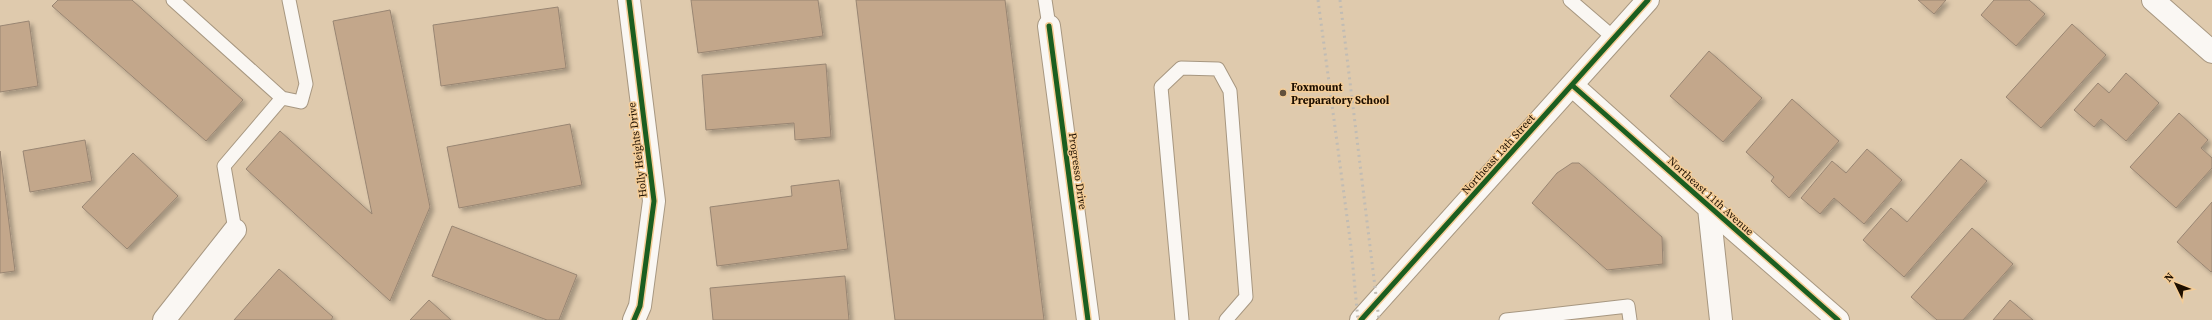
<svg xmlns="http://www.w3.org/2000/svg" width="2212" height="320" viewBox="0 0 2212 320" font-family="'Source Serif 4',serif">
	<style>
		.building { fill: #c3a78b; stroke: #998673; filter: url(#shadow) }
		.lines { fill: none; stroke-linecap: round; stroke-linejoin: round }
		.service-casing { stroke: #a79780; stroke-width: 15 }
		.minor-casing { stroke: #a79780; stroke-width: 24 }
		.tertiary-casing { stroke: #a79780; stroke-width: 24 }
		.service { stroke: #faf7f3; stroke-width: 13 }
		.minor { stroke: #faf7f3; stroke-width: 22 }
		.tertiary { stroke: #faf7f3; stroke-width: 22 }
		.rail { stroke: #c1bcb4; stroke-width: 3; stroke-dasharray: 2 4; stroke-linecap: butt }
		.cycleway-casing { stroke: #f5cd97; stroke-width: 8 }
		.cycleway { stroke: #1b5e20; stroke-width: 5 }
		.poi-dot { fill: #61503d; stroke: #f5cd97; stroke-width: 1.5 }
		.labels { text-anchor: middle; stroke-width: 3; stroke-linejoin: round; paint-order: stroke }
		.poi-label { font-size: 11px; font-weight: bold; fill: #1d0f00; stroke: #f5cd97; text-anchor: start }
		.street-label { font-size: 11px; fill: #1d0f00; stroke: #f5cd97 }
	</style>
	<defs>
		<filter id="shadow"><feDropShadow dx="3.5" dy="3.5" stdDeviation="2" flood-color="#0004"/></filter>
	</defs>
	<rect width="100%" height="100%" fill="#dfcaad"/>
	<!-- building -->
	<path class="building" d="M58 0H132L243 100 206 141 52 6Z
		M691 0H818L823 36 698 53Z
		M856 0H1005L1044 320H895Z
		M1918 0H1946L1934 14Z
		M1994 0H2029L2045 14 2016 46 1981 15Z
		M558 7 566 68 441 86 433 25Z
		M390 10 430 207 390 301 246 169 280 131 372 214 333 21Z
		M29 21 38 86 0 92V26Z
		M2072 24 2106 55 2041 128 2006 97Z
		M1709 51 1762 98 1723 142 1670 96Z
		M826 64 831 137 795 140 794 123 706 130 702 75Z
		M2126 73 2159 103 2126 141 2101 119 2094 127 2074 110 2098 83 2109 93Z
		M1792 99 1839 141 1789 198 1771 181 1774 177 1746 152Z
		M2179 113 2208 140 2201 148 2212 158V168L2176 208 2130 167Z
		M570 124 582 185 459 208 447 147Z
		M85 140 92 181 30 192 23 151Z
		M1867 149 1902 180 1864 224 1834 198 1820 214 1801 198 1832 161 1846 173Z
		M0 151 15 271 0 273Z
		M133 153 178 196 127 249 82 207Z
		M1961 159 1987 181 1904 277 1863 240 1891 208 1907 222Z
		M1572 163H1579L1662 237 1663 264 1607 270 1532 203 1557 173Z
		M839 180 848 249 717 266 710 207 792 196 791 186Z
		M2212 202V271L2211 272 2177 242Z
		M452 226 577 275 559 320H547L432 276Z
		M1972 228 2013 264 1963 320H1937L1911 297Z
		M279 269 333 317 331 320H234Z
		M845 276 849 320H713L710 288Z
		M429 300 451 320H410Z
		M2010 300 2033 320H1993Z"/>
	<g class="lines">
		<defs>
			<path id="service" d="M173 0 282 98 301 102 306 84 289 0
				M1045 0 1049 26
				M1570 0 1614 38
				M235 230 224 166 282 98
				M1182 320 1161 87 1181 68 1218 69 1230 91 1246 297 1226 320
				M1506 320 1628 306 1630 320"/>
			<path id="minor" d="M629 0 654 201 640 306 634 320
				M2153 0 2212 52
				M1049 26 1088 320
				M1709 208 1838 320
				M164 320 235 230"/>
			<path id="tertiary" d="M1573 86 1709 208 1721 320
				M1361 320 1648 0"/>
		</defs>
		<!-- service casing -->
		<use href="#service" class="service-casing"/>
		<!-- minor casing -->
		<use href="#minor" class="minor-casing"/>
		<!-- tertiary casing -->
		<use href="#tertiary" class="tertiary-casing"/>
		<!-- service -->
		<use href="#service" class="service"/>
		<!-- minor -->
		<use href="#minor" class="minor"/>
		<!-- tertiary -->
		<use href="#tertiary" class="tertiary"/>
		<!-- rail -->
		<path class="rail" d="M1318 0 1351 247 1358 320
			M1340 0 1379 320"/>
		<defs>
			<path id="cycleway" d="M629 0 654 201 640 306 634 320
				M1049 26 1088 320
				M1573 86 1838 320
				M1361 320 1648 0"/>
		</defs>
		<!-- cycleway casing -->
		<use href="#cycleway" class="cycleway-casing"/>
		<!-- cycleway -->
		<use href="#cycleway" class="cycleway"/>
	</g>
	<!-- markers -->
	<circle class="poi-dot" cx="1283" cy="93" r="4"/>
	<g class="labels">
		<!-- poi labels -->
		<g class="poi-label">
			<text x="1291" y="91">Foxmount<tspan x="1291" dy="13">Preparatory School</tspan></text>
		</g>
		<!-- street labels -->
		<g class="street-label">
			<text transform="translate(637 150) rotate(-97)" y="4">Holly Heights Drive</text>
			<text transform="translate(1498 154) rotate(-48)" y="4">Northeast 13th Street</text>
			<text transform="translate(1078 171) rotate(82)" y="4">Progresso Drive</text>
			<text transform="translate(1711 196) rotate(42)" y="4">Northeast 11th Avenue</text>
		</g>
	</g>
	<!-- north arrow -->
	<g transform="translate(2176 284) rotate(313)" stroke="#f5cd97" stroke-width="3" paint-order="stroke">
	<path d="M0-3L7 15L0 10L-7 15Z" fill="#1d0f00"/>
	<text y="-6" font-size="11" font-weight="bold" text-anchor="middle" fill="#1d0f00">N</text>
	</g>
</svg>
